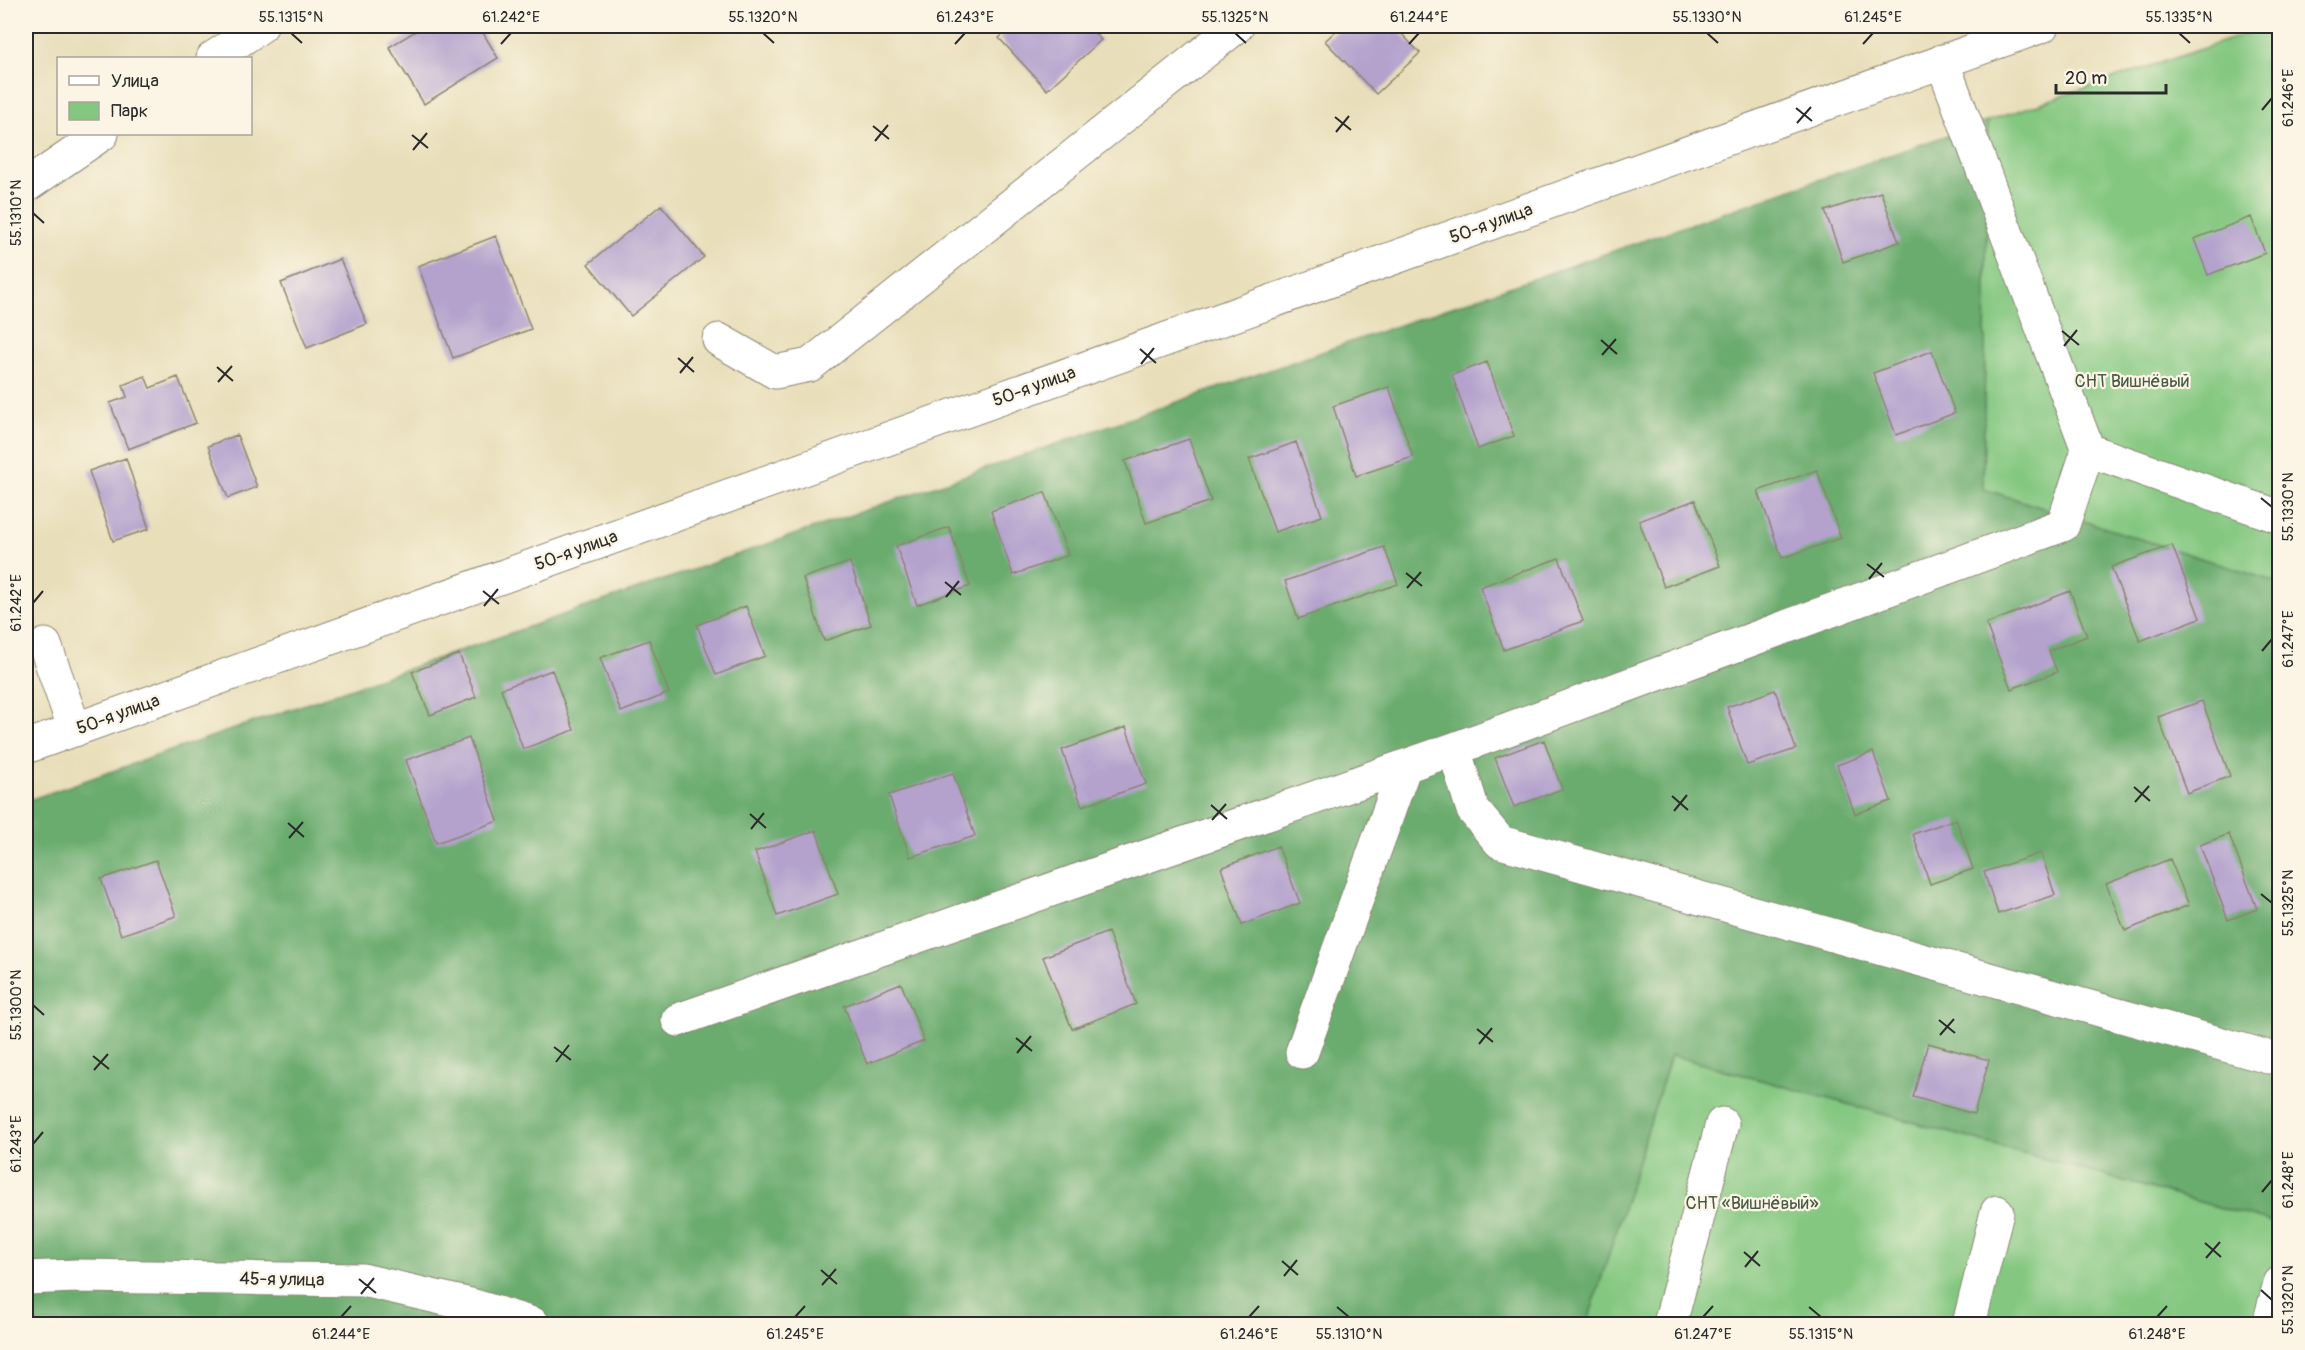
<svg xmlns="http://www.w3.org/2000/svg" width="2305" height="1350" viewBox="0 0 2305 1350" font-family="Pangolin,sans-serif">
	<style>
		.green { fill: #83c780; stroke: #577956; stroke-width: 1.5 }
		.forest { fill: #6aac6e; stroke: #4a6c4c; stroke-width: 1.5 }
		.building { fill: #b4a2cd }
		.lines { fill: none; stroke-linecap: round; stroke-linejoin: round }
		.minor-casing { stroke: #8a8472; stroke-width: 35 }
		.minor { stroke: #fff; stroke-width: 33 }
		.ticks { fill: none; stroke: #2b2b2b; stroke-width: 2 }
		.labels { text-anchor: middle; stroke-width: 4.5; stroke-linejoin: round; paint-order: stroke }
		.street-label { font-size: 18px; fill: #2b2b2b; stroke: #fcf5e5 }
		.park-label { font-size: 18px; fill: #455a44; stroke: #fcf5e5 }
		.neatline { fill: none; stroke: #2b2b2b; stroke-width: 2 }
		.ticks-label { font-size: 15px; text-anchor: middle; fill: #2b2b2b }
	</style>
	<rect width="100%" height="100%" fill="#fcf5e5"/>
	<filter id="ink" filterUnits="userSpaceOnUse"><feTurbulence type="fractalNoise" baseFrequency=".0167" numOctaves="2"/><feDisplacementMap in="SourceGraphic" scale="12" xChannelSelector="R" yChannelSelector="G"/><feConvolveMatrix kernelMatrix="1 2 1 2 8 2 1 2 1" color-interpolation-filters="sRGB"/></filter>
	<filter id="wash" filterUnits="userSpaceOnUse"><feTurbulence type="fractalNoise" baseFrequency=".008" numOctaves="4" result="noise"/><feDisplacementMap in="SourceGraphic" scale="24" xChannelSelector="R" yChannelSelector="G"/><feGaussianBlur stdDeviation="1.35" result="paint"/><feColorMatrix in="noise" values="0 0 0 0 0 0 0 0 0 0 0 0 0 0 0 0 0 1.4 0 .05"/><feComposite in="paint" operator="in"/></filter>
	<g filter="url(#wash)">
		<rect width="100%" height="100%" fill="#e8deb9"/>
		<!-- green -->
		<path class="green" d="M2269 26H2279V583L1983 489 1988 121Z
			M1671 1055 2279 1224V1324H1587Z"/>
		<!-- forest -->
		<path class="forest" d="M1988 121 1983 489 2279 583V1224L1671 1055 1587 1324H26V801Z"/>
		<g id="blocks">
			<!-- building -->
			<path class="building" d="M424 26H479L498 58 424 104 389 47Z
				M1013 26H1088L1101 40 1047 90 999 38Z
				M1341 26H1394L1420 53 1376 94 1325 41Z
				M1881 192 1899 242 1843 262 1825 211Z
				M661 205 704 257 631 316 588 264Z
				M2251 217 2265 253 2208 275 2194 239Z
				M496 236 531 329 453 358 418 266Z
				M340 259 367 324 307 348 281 283Z
				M1932 351 1955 413 1896 435 1873 373Z
				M1487 362 1514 436 1478 449 1452 375Z
				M145 376 150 388 178 377 196 423 128 449 110 403 127 397 123 385Z
				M1389 387 1413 457 1356 476 1333 406Z
				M237 435 257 487 228 498 208 446Z
				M1189 439 1211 501 1146 523 1125 461Z
				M1296 442 1322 516 1275 532 1249 459Z
				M126 458 149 529 113 541 89 471Z
				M1817 470 1841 538 1782 558 1758 491Z
				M1045 492 1068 555 1013 575 991 511Z
				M1695 500 1720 566 1664 587 1639 521Z
				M949 527 970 586 917 605 896 546Z
				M2172 545 2200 618 2140 641 2111 567Z
				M1384 547 1398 584 1298 619 1285 581Z
				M1559 558 1583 621 1504 650 1480 587Z
				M850 562 871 625 824 641 803 578Z
				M2070 591 2087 636 2049 651 2057 672 2011 689 1986 624Z
				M746 606 765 656 716 675 697 625Z
				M649 640 669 693 621 712 600 658Z
				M459 654 476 697 430 715 412 672Z
				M552 670 574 730 523 749 501 689Z
				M1775 690 1796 749 1747 765 1727 707Z
				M2202 701 2230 776 2187 793 2158 717Z
				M1126 727 1146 784 1082 806 1062 750Z
				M469 738 498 821 436 843 406 760Z
				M1544 740 1562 789 1514 807 1495 758Z
				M1873 752 1891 801 1855 814 1837 765Z
				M953 773 975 836 910 857 889 795Z
				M1956 819 1973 869 1930 884 1913 834Z
				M816 830 838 894 777 916 755 852Z
				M2229 834 2257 909 2228 920 2200 845Z
				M1278 846 1300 903 1242 925 1221 868Z
				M2041 853 2055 895 1998 914 1984 872Z
				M2170 859 2189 905 2125 931 2106 884Z
				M156 860 176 916 121 935 101 879Z
				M1108 932 1136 1004 1072 1029 1043 957Z
				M901 983 924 1041 867 1064 844 1006Z
				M1928 1043 1989 1060 1974 1114 1913 1097Z"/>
		</g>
	</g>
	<g filter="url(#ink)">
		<use href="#blocks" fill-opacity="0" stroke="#8a8472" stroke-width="1.5"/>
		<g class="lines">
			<defs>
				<path id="minor" d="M213 58 261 26
					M26 186 102 134
					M719 340 775 372 810 365 1237 26
					M2088 450 2280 517
					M45 645 75 730
					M26 747 2042 26
					M1454 749 1473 810 1500 842 2268 1057
					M678 1020 1454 749 2063 525 2088 450 1942 61
					M1302 1052 1405 766
					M26 1278 76 1276 363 1280 471 1305 533 1324
					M1670 1324 1722 1124
					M1969 1324 1997 1212
					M2269 1324 2280 1283"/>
			</defs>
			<!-- minor casing -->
			<use href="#minor" class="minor-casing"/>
			<!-- minor -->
			<use href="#minor" class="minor"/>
		</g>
	</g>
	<!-- ticks -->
	<path class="ticks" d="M291 33 302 43M763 33 774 43M1235 33 1246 43M1707 33 1718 43M2179 33 2190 43M501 44 511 33M955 44 965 33M1409 44 1419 33M1863 44 1873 33M1796 108 1812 121M2262 110 2272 98M1335 117 1351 130M1797 123 1811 107M873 126 889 139M1336 132 1349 116M412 135 428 148M875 141 888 125M413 150 427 133M33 213 44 223M2062 331 2079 345M1601 340 1617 354M2064 346 2077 330M1140 349 1156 363M1602 355 1616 339M678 358 694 372M1141 364 1154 348M217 367 233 381M680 373 693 357M218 382 232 366M2261 498 2272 507M1867 564 1884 577M1406 573 1422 586M1869 579 1882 563M945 582 961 595M1407 588 1421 572M483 591 499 604M946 597 959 581M33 603 43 591M484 606 498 589M2262 651 2272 639M2134 787 2150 801M1672 796 1688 810M2135 802 2149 786M1211 805 1227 819M1674 811 1687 795M750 814 766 828M1212 820 1226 804M288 823 304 837M751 829 764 813M289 838 303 822M2261 894 2272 903M33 1005 44 1015M1939 1020 1955 1033M1477 1029 1493 1042M1940 1035 1954 1019M1016 1038 1032 1051M1479 1044 1492 1028M554 1047 571 1060M1017 1053 1031 1036M93 1056 109 1069M556 1062 569 1045M94 1070 108 1054M33 1144 43 1132M2262 1192 2272 1180M2205 1243 2221 1257M1744 1252 1760 1266M2206 1258 2220 1242M1282 1261 1298 1275M1745 1267 1758 1251M821 1270 837 1284M1284 1276 1297 1260M359 1279 376 1293M822 1285 836 1269M2261 1290 2272 1300M361 1294 374 1278M1337 1307 1349 1317M1809 1307 1821 1317M341 1317 351 1306M795 1317 805 1306M1249 1317 1259 1306M1703 1317 1713 1306M2157 1317 2167 1306"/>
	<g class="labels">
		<!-- street labels -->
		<g class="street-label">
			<text transform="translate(1491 223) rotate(-20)" y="6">50-я улица</text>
			<text transform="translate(1034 386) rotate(-20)" y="6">50-я улица</text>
			<text transform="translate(576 550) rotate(-20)" y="6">50-я улица</text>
			<text transform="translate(118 714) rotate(-20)" y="6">50-я улица</text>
			<text transform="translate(282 1279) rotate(1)" y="6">45-я улица</text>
		</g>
		<!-- park labels -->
		<g class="park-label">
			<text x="2132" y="387">СНТ Вишнёвый</text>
			<text x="1752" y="1209">СНТ «Вишнёвый»</text>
		</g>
	</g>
	<!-- margin -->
	<rect width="2305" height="1350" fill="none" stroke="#fcf5e5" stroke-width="66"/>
	<!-- legend -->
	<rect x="57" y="57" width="195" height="78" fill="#fcf5e5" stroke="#a8a49b" stroke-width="1.5"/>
	<rect x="69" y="76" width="30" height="9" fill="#ffffff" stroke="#a8a49b" stroke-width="1.5"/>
	<text x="111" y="87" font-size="18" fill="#2b2b2b">Улица</text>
	<rect x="69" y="102" width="30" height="18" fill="#83c780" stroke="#a8a49b" stroke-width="1.5"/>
	<text x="111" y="117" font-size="18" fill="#2b2b2b">Парк</text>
	<!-- scale -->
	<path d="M2056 84v9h110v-9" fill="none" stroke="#2b2b2b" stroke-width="3"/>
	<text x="2065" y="84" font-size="18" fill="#2b2b2b" stroke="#fcf5e5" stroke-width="4.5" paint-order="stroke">20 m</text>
	<rect x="33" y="33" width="2239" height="1284" class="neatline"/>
	<g class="ticks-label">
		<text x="291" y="22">55.1315°N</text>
		<text x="511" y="22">61.242°E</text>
		<text x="763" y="22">55.1320°N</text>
		<text x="965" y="22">61.243°E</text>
		<text x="1235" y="22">55.1325°N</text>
		<text x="1419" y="22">61.244°E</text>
		<text x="1707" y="22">55.1330°N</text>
		<text x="1873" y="22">61.245°E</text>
		<text x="2179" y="22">55.1335°N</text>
		<text transform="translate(2288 98) rotate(-90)" y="5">61.246°E</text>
		<text transform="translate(16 213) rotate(-90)" y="5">55.1310°N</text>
		<text transform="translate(2288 507) rotate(-90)" y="5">55.1330°N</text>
		<text transform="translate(16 603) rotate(-90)" y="5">61.242°E</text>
		<text transform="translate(2288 639) rotate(-90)" y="5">61.247°E</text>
		<text transform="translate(2288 903) rotate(-90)" y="5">55.1325°N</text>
		<text transform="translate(16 1005) rotate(-90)" y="5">55.1300°N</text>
		<text transform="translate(16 1144) rotate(-90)" y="5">61.243°E</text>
		<text transform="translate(2288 1180) rotate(-90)" y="5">61.248°E</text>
		<text transform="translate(2288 1300) rotate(-90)" y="5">55.1320°N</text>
		<text x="341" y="1339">61.244°E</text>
		<text x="795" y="1339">61.245°E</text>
		<text x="1249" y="1339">61.246°E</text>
		<text x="1349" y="1339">55.1310°N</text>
		<text x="1703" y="1339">61.247°E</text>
		<text x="1821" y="1339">55.1315°N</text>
		<text x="2157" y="1339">61.248°E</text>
	</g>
</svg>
